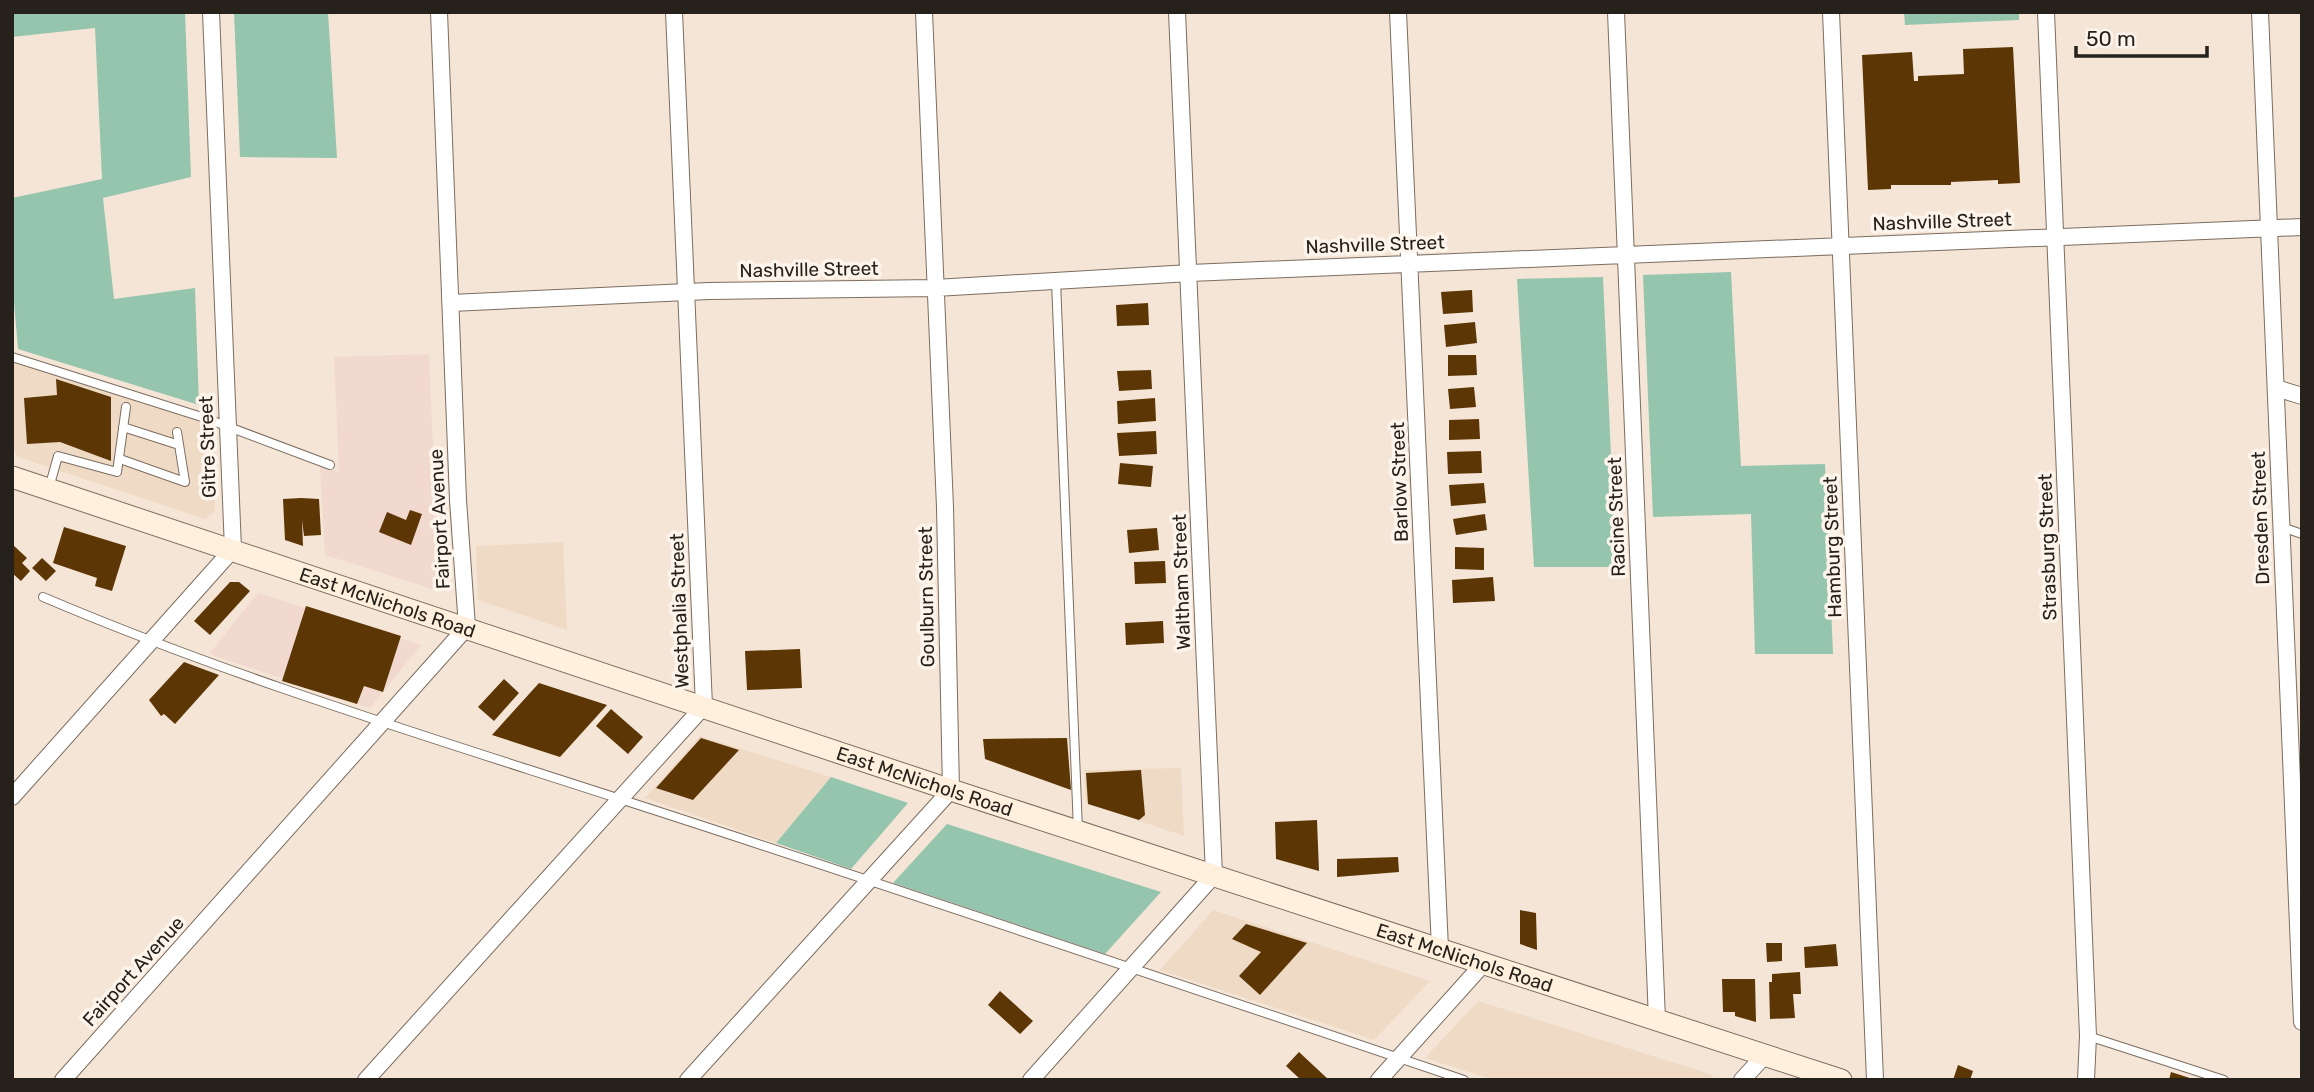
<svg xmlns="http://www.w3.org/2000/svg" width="2314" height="1092" viewBox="0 0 2314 1092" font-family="Rubik,sans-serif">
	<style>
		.built { fill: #efdac5 }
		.industrial { fill: #f1d9cf }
		.green { fill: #95c5ad }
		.building { fill: #5c3705 }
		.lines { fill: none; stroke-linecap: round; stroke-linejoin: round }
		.lane-casing { stroke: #7b6d60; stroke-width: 10 }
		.street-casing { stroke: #7b6d60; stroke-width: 18 }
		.secondary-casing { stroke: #7b6d60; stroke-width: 23 }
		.lane { stroke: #fff; stroke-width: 8 }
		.street { stroke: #fff; stroke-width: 16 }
		.secondary { stroke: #fef0dd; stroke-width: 21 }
		.labels { text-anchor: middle; stroke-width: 7; stroke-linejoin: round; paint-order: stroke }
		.street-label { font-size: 19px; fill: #26211b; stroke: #fdf4eb }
	</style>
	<rect width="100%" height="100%" fill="#f5e5d6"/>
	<!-- built -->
	<path class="built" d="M12 362 215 426V511L205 519 18 457 12 446Z
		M563 542 567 630 478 600 476 546Z
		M700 736 831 777 776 843 645 798Z
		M1181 768 1184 836 1086 803 1084 770Z
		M1213 910 1430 981 1374 1040 1160 970Z
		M1478 1001 1713 1075 1709 1080H1494L1425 1058Z"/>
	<!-- industrial -->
	<path class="industrial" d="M429 354 439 585 432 589 325 555 320 466 339 472 334 357Z
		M258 593 421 645 370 708 209 654Z"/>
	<!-- green -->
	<path class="green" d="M12 12H185L191 177 103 198 114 299 195 288 199 405 18 349 12 278V198L102 179 95 28 12 37Z
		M234 12H328L337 158 240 157Z
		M1904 12H2019V20L1905 25Z
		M1731 272 1741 466 1825 464 1833 654H1755L1751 514 1653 517 1643 275Z
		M1603 277 1616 567H1534L1517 279Z
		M831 777 908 803 851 869 776 843Z
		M947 824 1161 892 1105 954 893 883Z"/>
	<!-- building -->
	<path class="building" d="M2013 47 2020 183 1998 184V180L1951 182V185H1891V189L1868 190 1862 55 1912 52 1914 81H1918V76L1964 74 1963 49Z
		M1472 290 1473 312 1443 314 1441 292Z
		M1148 303 1149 325 1117 326 1116 305Z
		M1475 322 1477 343 1446 347 1444 325Z
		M1448 355H1476L1477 375 1448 376Z
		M1151 370 1152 389 1119 391 1117 371Z
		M56 379 111 397V461L60 442 27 444 24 398 57 395Z
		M1474 387 1476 407 1450 409 1448 389Z
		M1155 398 1156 421 1118 424 1117 401Z
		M1479 419 1480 439 1449 440V420Z
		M1156 431 1157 454 1119 456 1117 433Z
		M1481 451 1482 473 1448 474 1447 452Z
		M1120 463 1153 466 1151 487 1118 484Z
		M1484 483 1486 503 1451 506 1449 485Z
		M301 498 319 499 321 535 304 536 302 520 303 546 285 540 283 499Z
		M410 510 422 514 411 545 379 532 387 512 406 520Z
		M1485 514 1487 530 1456 535 1453 519Z
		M64 527 126 546 112 591 95 586 97 578 53 563Z
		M1157 528 1159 550 1129 553 1127 530Z
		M12 544 27 558 22 563 30 571 21 581 12 573Z
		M1455 547 1484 548V570L1455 569Z
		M42 558 56 571 46 581 32 568Z
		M1165 561 1166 583 1135 584 1134 562Z
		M1493 577 1495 601 1453 603 1452 580Z
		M230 582H239L250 591 210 635 194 621Z
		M306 606 401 636 383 692 364 686 357 704 282 681Z
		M1163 621 1164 643 1126 645 1125 623Z
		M800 649 802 688 747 690 745 651Z
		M184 662 219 675 175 724 164 714 161 716 149 700Z
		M504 679 519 693 494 721 478 707Z
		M539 683 607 705 560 757 492 735Z
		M611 709 643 737 628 754 596 726Z
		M701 738 739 750 693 800 656 788Z
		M1067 738 1071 790 985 759 983 739Z
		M1141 770 1145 815 1139 820 1088 804 1086 773Z
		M1317 820 1319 871 1276 859 1275 822Z
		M1398 857 1399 872 1337 877V859Z
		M1520 910 1536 913 1537 950 1520 944Z
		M1246 924 1307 943 1260 995 1239 976 1261 952 1232 939Z
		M1766 943H1782V961L1767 962Z
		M1836 944 1838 966 1805 968 1804 947Z
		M1800 972 1801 994H1793L1795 1018 1770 1019 1769 982H1772V974Z
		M1722 979H1755L1756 1022 1735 1016V1012H1723Z
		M1000 991 1033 1021 1020 1034 988 1005Z
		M1299 1052 1329 1080H1301L1286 1066Z
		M1958 1065 1973 1071 1970 1080H1953Z
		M2171 1072 2193 1079V1080H2169Z"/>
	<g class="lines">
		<defs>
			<path id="lane" d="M1056 281 1078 830
				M12 357 205 418 330 465
				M123 427 179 445
				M120 459 185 482 177 432
				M49 488 58 456 117 472 126 407
				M2282 527 2302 534
				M43 597C231 677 426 736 620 799 902 890 1183 985 1464 1080
				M2088 1036 2224 1080"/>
			<path id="street" d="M1398 12 1440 949
				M1616 12 1657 1020
				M1831 12 1875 1080
				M2046 12 2088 1036 2086 1080
				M2260 12 2302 1022
				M451 303 709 291 935 288 1190 273 2302 227
				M2276 388 2302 396
				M12 797 233 549 211 12
				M63 1080 467 627 458 500 439 12
				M366 1080 704 706 674 12
				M688 1080 951 790 945 507 924 12
				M1031 1080 1214 875 1177 12
				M1379 1080 1484 963
				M1742 1080 1765 1055"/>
			<g id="secondary">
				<path id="s1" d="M12 477 951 790 1841 1080"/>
			</g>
		</defs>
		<!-- lane casing -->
		<use href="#lane" class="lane-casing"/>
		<!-- street casing -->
		<use href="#street" class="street-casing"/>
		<!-- secondary casing -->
		<use href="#secondary" class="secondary-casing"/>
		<!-- lane -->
		<use href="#lane" class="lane"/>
		<!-- street -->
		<use href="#street" class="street"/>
		<!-- secondary -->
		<use href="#secondary" class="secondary"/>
	</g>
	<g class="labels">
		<!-- street labels -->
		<g class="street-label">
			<text transform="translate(1942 221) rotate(-2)" y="7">Nashville Street</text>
			<text transform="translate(1375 244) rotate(-2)" y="7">Nashville Street</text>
			<text transform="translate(809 269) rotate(-1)" y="7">Nashville Street</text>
			<text transform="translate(207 447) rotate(-92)" y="7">Gitre Street</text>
			<text transform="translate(1399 482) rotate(-92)" y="7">Barlow Street</text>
			<text transform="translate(1616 517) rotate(-92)" y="7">Racine Street</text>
			<text transform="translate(2260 518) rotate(-92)" y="7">Dresden Street</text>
			<text transform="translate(439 519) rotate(-93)" y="7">Fairport Avenue</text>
			<text transform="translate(1832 547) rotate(-92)" y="7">Hamburg Street</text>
			<text transform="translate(2047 547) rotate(-92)" y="7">Strasburg Street</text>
			<text transform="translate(1181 582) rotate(-92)" y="7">Waltham Street</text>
			<text transform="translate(926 597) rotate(-91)" y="7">Goulburn Street</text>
			<text dy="7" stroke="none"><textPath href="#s1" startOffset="396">East McNichols Road</textPath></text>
			<text transform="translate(679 611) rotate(-92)" y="7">Westphalia Street</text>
			<text dy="7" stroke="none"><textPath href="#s1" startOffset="962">East McNichols Road</textPath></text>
			<text dy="7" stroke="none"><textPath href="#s1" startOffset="1530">East McNichols Road</textPath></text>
			<text transform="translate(133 971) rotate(-48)" y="7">Fairport Avenue</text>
		</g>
	</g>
	<!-- border -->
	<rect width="2314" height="1092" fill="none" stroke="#26211b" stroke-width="28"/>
	<!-- scale -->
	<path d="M2076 46v10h131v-10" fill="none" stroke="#26211b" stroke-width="3.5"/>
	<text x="2086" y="46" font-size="21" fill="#26211b" stroke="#fdf4eb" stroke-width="5" paint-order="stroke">50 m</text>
</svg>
